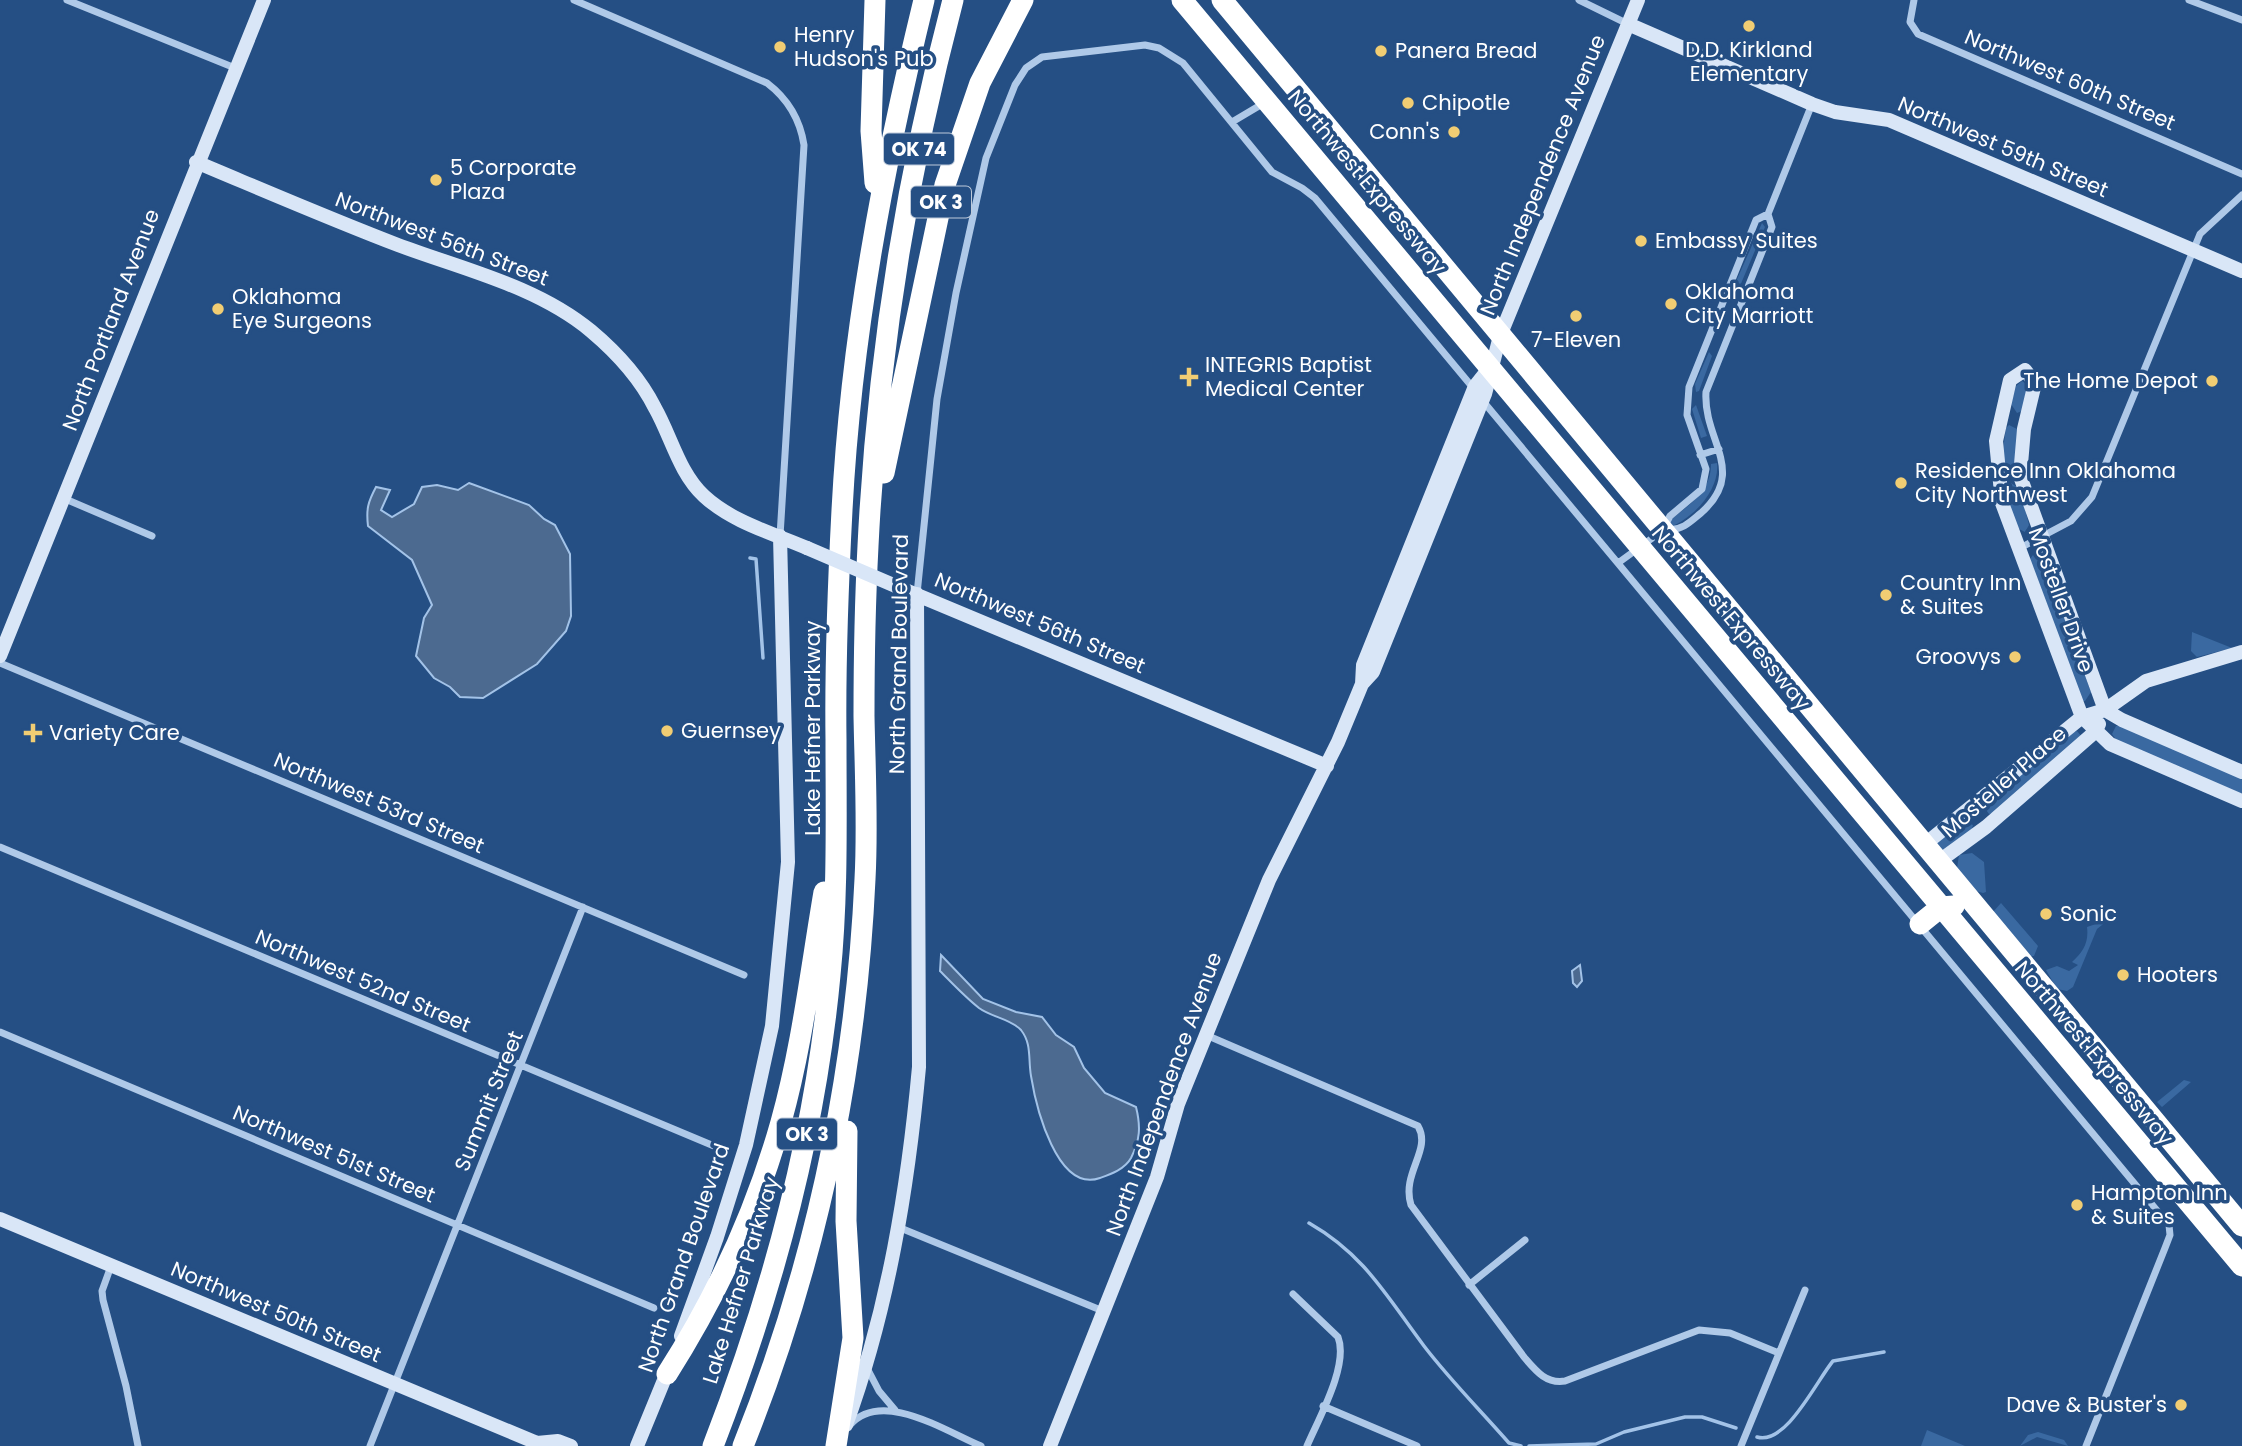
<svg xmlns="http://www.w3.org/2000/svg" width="2242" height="1446" viewBox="0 0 2242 1446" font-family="Poppins,sans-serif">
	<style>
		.green { fill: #3a69a1 }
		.water { fill: #4c6a90; stroke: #a3c3e8; stroke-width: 2 }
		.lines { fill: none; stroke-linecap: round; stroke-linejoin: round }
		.stream { stroke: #a3c3e8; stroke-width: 3.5 }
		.street { stroke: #afc9e8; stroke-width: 7 }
		.secondary { stroke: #d9e6f7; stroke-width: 14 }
		.highway { stroke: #fff; stroke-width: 21 }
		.secondary-bridge { stroke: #d9e6f7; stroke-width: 14 }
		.poi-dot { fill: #f1cd73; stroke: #254f84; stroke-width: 2.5 }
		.labels { text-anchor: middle; stroke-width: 7; stroke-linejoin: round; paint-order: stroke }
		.shield { fill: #254f84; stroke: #becada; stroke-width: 2 }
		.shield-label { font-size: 19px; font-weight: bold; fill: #fff }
		.poi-label { font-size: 21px; fill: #fff; stroke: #254f84; text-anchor: start }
		.street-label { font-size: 21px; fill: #fff; stroke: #254f84 }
	</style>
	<rect width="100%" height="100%" fill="#254f84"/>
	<!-- green -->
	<path class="green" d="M1762 223 1765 227 1734 300 1730 295Z
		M1709 352 1712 356 1699 391 1696 392 1695 384Z
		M2022 381 2029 386 2022 411 2017 413 2011 404 2016 386Z
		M1696 405 1707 436 1701 438 1692 409Z
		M2009 425 2017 429 2016 468 2006 471 2001 464 2006 428Z
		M1717 463C1720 489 1694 518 1670 527L1669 521C1689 505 1711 492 1711 464Z
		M2011 483 2020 489 2029 525 2025 532 2017 528 2006 492Z
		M2033 555 2043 559 2091 692 2085 701H2082L2030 559Z
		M2192 632 2232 648 2197 657 2191 651Z
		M2116 726H2123L2242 777V794L2117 741 2112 734Z
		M2077 731 2082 737 1995 813 1989 814 1984 807 1985 803 2071 733Z
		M1963 820 1973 825 1971 832 1943 854 1935 844Z
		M1972 853 1984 862 1986 892 1983 893 1976 891 1957 868 1959 855Z
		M2001 903 2038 946 2034 956H2031L1993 912Z
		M2103 906 2107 921 2097 929 2073 987 2067 991 2057 989 2046 970 2057 966 2069 971 2078 965 2072 962C2083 952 2089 943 2087 927L2096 924Z
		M2184 1080 2191 1082 2162 1107 2157 1102Z
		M1927 1430 1965 1446H1921Z
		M2038 1432 2064 1440 2068 1446 2037 1437 2020 1446 2028 1435Z"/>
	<!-- water -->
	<path class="water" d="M469 483 529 505 544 519 555 525 570 554 571 616 566 631 537 664 483 698 460 697 450 687 434 678 416 656 424 618 432 605 412 560 368 526C366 509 368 502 376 487L390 490 381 510 392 517 414 504 422 487 437 485 458 490Z
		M941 955 983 999 1016 1012 1042 1017 1056 1035 1074 1047 1084 1068 1105 1093 1136 1107C1141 1127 1140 1140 1131 1158 1125 1169 1111 1174 1100 1178 1057 1193 1036 1107 1031 1076 1028 1059 1032 1044 1021 1030 1011 1019 991 1017 979 1008 965 997 952 983 940 971Z
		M1580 965 1582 981 1577 987 1573 983 1572 971Z"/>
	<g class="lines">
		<!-- stream -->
		<path class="stream" d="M750 558 756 559 763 658
			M1309 1223C1365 1255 1387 1297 1424 1346 1450 1380 1481 1411 1509 1443L1521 1446
			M1757 1437C1786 1446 1817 1380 1833 1361L1884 1352
			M1529 1446 1596 1444 1624 1432 1685 1417H1702L1736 1428"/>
		<!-- street -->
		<path class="street" d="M67 0 235 68
			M574 0 767 83C788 99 800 119 804 145L780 536
			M1579 0 1628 24
			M1914 0 1910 22 1918 34 2242 174
			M2189 0 2242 20
			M1232 122 1264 103
			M1482 400 2169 1225 2170 1235 2165 1248 2086 1446
			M1700 455 1719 449
			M63 498 152 536
			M1669 530C1684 529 1690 522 1701 513 1748 471 1703 441 1706 392L1772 227 1768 214 1812 104
			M2020 548 2071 521 2092 497 2200 234 2242 195
			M1618 563 1662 531 1670 516 1702 489 1706 469 1687 415 1689 387 1756 220 1768 214
			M917 594 937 399 956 293 986 158 1015 85 1026 68 1042 57 1145 45 1159 48 1183 63 1272 172 1302 188 1315 198 1474 389
			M0 663 744 975
			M0 847 714 1146
			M0 1032 654 1308
			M1206 1035 1418 1126C1432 1150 1401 1173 1411 1205L1524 1357C1536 1371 1546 1384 1565 1381L1699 1330 1730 1333 1779 1353
			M898 1227 1103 1311
			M111 1266 102 1291 103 1300 126 1386 138 1446
			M1469 1285 1525 1240
			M1293 1294 1338 1337C1349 1365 1319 1418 1307 1446
			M867 1368 879 1391 895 1410
			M1323 1406 1417 1446
			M850 1425C882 1389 945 1431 981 1446
			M370 1446 583 907
			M1741 1446 1805 1290"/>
		<!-- secondary -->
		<path class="secondary" d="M1628 24 1812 104 1835 112 1889 120 2242 271
			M196 162C263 190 330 219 398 245 462 269 537 286 591 331 616 352 640 378 655 408 671 436 679 473 704 496 732 522 772 533 807 548
			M898 587 1327 766
			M0 656 264 0
			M1362 684 1373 672 1485 394 1500 336 1638 0
			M2242 772 2122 720 2105 710 2020 476 2024 429 2035 383 2025 370 2010 380 1996 441 2002 503 2082 717 2110 744 2242 801
			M1924 845 2082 717 2105 710 2146 681 2242 652
			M1938 862 1986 827 2096 731 2099 724
			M0 1219 537 1443 558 1441 571 1446
			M681 1336 717 1237 746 1145 772 1026 788 862 780 536
			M846 1425C888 1310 908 1188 919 1067L917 594
			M637 1446 669 1368
			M1050 1446 1157 1177 1178 1104 1269 880 1338 742 1362 684 1363 665 1475 386 1490 367"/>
		<!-- highway -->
		<path class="highway" d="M1182 0 2242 1266
			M1222 0 2242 1226
			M875 183 871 131 875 0
			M884 473 945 185 980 83 1023 0
			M1920 924 1941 907 1954 906
			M667 1374C716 1297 756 1211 781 1122 802 1047 811 968 824 892
			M713 1446C772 1294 815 1137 830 975 838 896 836 818 836 739 835 662 838 586 842 510 851 337 883 168 924 0
			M743 1446C816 1264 856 1074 865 879 868 824 865 770 864 716 864 660 865 603 868 546 877 362 906 178 953 0
			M836 1446 853 1338 846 1221 847 1131"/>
		<!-- secondary-bridge -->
		<path class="secondary-bridge" d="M807 548 898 587"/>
	</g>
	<!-- markers -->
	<g class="poi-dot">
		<circle cx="1749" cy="26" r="7"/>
		<circle cx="780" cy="47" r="7"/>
		<circle cx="1381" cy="51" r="7"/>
		<circle cx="1408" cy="103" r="7"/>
		<circle cx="1454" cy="132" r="7"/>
		<circle cx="436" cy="180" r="7"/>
		<circle cx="1641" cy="241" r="7"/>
		<circle cx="1671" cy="304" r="7"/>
		<circle cx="218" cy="309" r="7"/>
		<circle cx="1576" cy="316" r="7"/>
		<path d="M1185.5 366.5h7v7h7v7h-7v7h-7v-7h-7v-7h7z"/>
		<circle cx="2212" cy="381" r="7"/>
		<circle cx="1901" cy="483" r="7"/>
		<circle cx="1886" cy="595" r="7"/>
		<circle cx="2015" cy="657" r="7"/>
		<circle cx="667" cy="731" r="7"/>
		<path d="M29.5 722.5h7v7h7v7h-7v7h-7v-7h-7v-7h7z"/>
		<circle cx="2046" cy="914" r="7"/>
		<circle cx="2123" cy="975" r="7"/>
		<circle cx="2077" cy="1205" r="7"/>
		<circle cx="2181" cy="1405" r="7"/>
	</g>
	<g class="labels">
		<!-- shield labels -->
		<g class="shield">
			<rect x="884" y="133.5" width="70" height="31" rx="5"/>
			<rect x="911" y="186.5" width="60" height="31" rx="5"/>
			<rect x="777" y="1118.5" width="60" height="31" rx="5"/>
		</g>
		<g class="shield-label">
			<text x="919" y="156">OK 74</text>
			<text x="941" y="209">OK 3</text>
			<text x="807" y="1141">OK 3</text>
		</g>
		<!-- poi labels -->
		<g class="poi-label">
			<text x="794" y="42">Henry<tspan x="794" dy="24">Hudson's Pub</tspan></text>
			<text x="1749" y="57" text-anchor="middle">D.D. Kirkland<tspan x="1749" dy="24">Elementary</tspan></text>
			<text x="1395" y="58">Panera Bread</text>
			<text x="1422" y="110">Chipotle</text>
			<text x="1440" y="139" text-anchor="end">Conn's</text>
			<text x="450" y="175">5 Corporate<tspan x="450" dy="24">Plaza</tspan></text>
			<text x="1655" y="248">Embassy Suites</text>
			<text x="1685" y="299">Oklahoma<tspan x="1685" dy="24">City Marriott</tspan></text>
			<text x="232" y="304">Oklahoma<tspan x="232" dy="24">Eye Surgeons</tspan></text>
			<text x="1576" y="347" text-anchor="middle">7-Eleven</text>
			<text x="1205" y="372">INTEGRIS Baptist<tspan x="1205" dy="24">Medical Center</tspan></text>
			<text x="2198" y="388" text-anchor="end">The Home Depot</text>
			<text x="1915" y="478">Residence Inn Oklahoma<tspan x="1915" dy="24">City Northwest</tspan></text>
			<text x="1900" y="590">Country Inn<tspan x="1900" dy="24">&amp; Suites</tspan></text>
			<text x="2001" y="664" text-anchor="end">Groovys</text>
			<text x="681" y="738">Guernsey</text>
			<text x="49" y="740">Variety Care</text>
			<text x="2060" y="921">Sonic</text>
			<text x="2137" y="982">Hooters</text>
			<text x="2091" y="1200">Hampton Inn<tspan x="2091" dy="24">&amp; Suites</tspan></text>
			<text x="2167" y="1412" text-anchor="end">Dave &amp; Buster's</text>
		</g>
		<!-- street labels -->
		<g class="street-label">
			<text transform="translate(2070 80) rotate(23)" y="7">Northwest 60th Street</text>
			<text transform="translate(2003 147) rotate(23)" y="7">Northwest 59th Street</text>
			<text transform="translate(1543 175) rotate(-68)" y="7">North Independence Avenue</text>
			<text transform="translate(1367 182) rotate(50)" y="7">Northwest Expressway</text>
			<text transform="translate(442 239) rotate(21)" y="7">Northwest 56th Street</text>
			<text transform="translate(111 320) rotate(-69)" y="7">North Portland Avenue</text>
			<text transform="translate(2061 600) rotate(70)" y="7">Mosteller Drive</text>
			<text transform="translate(1731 618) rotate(50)" y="7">Northwest Expressway</text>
			<text transform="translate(1040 623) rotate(23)" y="7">Northwest 56th Street</text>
			<text transform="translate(899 654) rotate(-89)" y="7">North Grand Boulevard</text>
			<text transform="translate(813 728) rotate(-90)" y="7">Lake Hefner Parkway</text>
			<text transform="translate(2004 782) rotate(-41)" y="7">Mosteller Place</text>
			<text transform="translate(379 803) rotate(23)" y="7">Northwest 53rd Street</text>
			<text transform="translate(363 981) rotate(23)" y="7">Northwest 52nd Street</text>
			<text transform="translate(2094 1053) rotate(50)" y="7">Northwest Expressway</text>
			<text transform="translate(1164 1094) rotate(-70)" y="7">North Independence Avenue</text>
			<text transform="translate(489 1101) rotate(-68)" y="7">Summit Street</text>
			<text transform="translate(334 1154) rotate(23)" y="7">Northwest 51st Street</text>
			<text transform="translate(684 1258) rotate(-71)" y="7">North Grand Boulevard</text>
			<text transform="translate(741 1280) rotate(-73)" y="7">Lake Hefner Parkway</text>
			<text transform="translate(276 1312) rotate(23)" y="7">Northwest 50th Street</text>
		</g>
	</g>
</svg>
